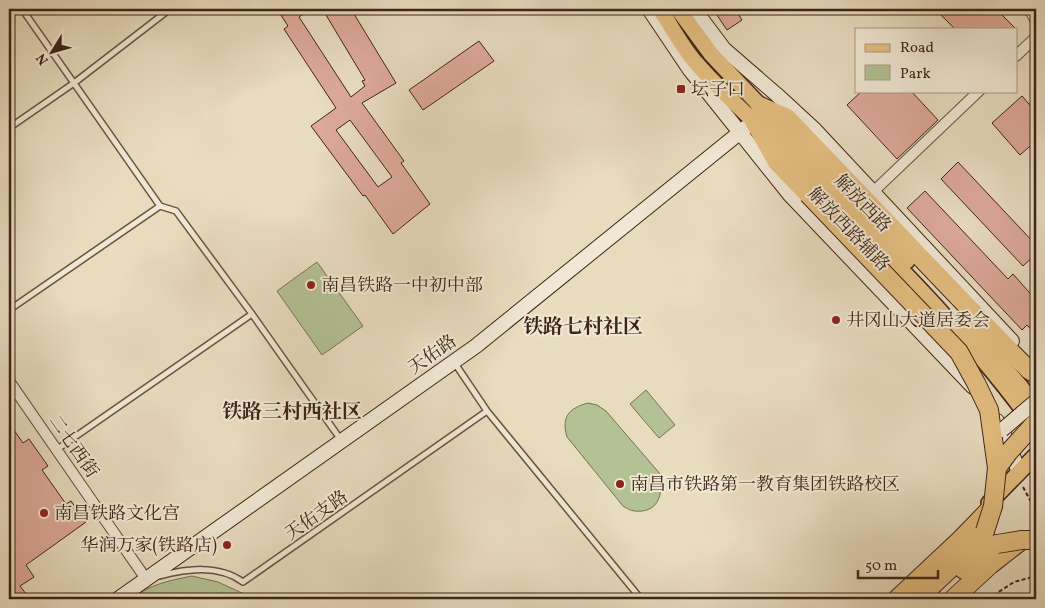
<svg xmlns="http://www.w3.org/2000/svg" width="1045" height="608" viewBox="0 0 1045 608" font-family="Vollkorn,'Noto Serif SC',serif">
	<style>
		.green { fill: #b3c194; stroke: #797255 }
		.building { fill: #dda999; stroke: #3f2416; fill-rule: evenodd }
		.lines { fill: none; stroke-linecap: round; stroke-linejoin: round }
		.lane-casing { stroke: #695240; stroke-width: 8 }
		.street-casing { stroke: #695240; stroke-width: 12 }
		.secondary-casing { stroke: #3f2416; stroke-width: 16 }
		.primary-casing { stroke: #3f2416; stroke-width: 18 }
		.highway-casing { stroke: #3f2416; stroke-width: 20 }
		.path { stroke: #3f2416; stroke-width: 2; stroke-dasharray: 4 2.5; stroke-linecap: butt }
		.lane { stroke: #f0e8d5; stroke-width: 5 }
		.street { stroke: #f0e8d5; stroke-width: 10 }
		.secondary { stroke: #f0e8d5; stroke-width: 14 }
		.primary { stroke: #e4be80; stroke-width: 15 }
		.highway { stroke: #e4be80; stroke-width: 18 }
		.secondary-bridge-casing { stroke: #3f2416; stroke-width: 16; stroke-linecap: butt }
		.highway-bridge-casing { stroke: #3f2416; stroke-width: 20; stroke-linecap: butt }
		.secondary-bridge { stroke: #f0e8d5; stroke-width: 14 }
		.highway-bridge { stroke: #e4be80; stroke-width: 18 }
		.poi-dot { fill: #8f2418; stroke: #f0e8d5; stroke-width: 2 }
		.labels { text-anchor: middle; stroke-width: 4; stroke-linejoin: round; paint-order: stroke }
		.poi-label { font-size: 18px; fill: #3f2416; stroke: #f0e8d5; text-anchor: start }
		.street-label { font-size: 18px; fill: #3f2416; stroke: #f0e8d5 }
		.quarter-label { font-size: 20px; font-weight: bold; fill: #3f2416; stroke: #f0e8d5 }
	</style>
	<rect width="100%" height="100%" fill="#e8dcbf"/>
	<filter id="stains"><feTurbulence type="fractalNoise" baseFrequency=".004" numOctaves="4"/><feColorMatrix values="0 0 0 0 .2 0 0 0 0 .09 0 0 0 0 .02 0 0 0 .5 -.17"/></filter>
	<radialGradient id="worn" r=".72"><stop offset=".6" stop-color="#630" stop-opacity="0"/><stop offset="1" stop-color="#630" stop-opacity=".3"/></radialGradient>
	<!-- green -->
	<path class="green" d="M317 262 363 326 322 355 277 291Z
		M646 390 675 425 659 438 630 404Z
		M588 403 597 405 606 411 661 475C662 490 661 509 642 511 634 512 629 510 623 506L567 437C561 417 569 408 588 403Z
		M192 576 218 582 244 594 237 599H130C152 584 167 581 192 576Z"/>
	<!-- building -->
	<path class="building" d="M277 9H300L303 14 299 17 351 97 365 86 362 81 365 80 326 15 337 9H351L396 83 362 103 404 161 401 163 430 204 393 234 365 195 363 196 311 126 336 108 284 29 288 26ZM350 120 392 177 378 187 336 130Z
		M713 9H735L742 20 727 30Z
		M935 9H996L1016 29H955Z
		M479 41 494 61 423 110 409 90Z
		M862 91H911L938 120 897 159 847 105Z
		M1022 96 1036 112V141L1020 155 992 123Z
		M958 162 1036 245V254L1023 266 941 179Z
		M925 191 1008 279 1013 274 1036 300V335L1027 325 1022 330 907 208Z
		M9 423 23 443 29 439 48 466 42 470 66 504 71 501 86 522 26 565 34 577 20 586 30 599H19L13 591 9 594Z"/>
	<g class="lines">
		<defs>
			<path id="lane" d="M22 9 160 206 176 211 252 314 341 440
				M9 128 74 83 170 9
				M9 310 160 206
				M454 362 487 411 641 599
				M56 450 252 314
				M159 576C187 569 218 564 243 582L487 411"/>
			<path id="street" d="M1029 9 1036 21
				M1016 56 1036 37
				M873 192 979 91
				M9 381 146 579"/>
			<path id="secondary" d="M649 9 690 70 790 195 973 387
				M694 9 724 49 777 95 815 130 1012 341
				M997 421 1010 447 1019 473
				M118 599 476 346 754 121"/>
			<path id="primary" d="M660 9C672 27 683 49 698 65 727 98 761 127 792 158 875 243 961 325 1031 421
				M678 9 711 54 907 261
				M970 329 1021 387 1036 408
				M989 503 1036 455"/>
			<path id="highway" d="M760 106 787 118 1010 351 1029 370 1036 374
				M754 121 777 162 808 194
				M964 570 976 559 997 544
				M897 599 961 539 993 506
				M918 599 969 551 985 531
				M953 599 990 565 1022 540"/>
		</defs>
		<!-- lane casing -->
		<use href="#lane" class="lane-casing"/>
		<!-- street casing -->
		<use href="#street" class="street-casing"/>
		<!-- secondary casing -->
		<use href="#secondary" class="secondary-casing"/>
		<!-- primary casing -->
		<use href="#primary" class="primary-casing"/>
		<!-- highway casing -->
		<use href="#highway" class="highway-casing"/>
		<!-- path -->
		<path class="path" d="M1023 487 1030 500 1036 505
			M988 599 1014 582 1036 576"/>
		<!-- lane -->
		<use href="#lane" class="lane"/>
		<!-- street -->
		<use href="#street" class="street"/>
		<!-- secondary -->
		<use href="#secondary" class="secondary"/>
		<!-- primary -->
		<use href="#primary" class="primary"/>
		<!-- highway -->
		<use href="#highway" class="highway"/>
		<defs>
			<path id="secondary-bridge" d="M1002 430 1036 401"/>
			<path id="highway-bridge" d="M808 194 959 352 976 383 989 410 997 468
				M985 531 993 506 997 468 1008 453 1036 422
				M997 544 1022 540H1036"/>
		</defs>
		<!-- secondary-bridge casing -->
		<use href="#secondary-bridge" class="secondary-bridge-casing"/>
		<!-- highway-bridge casing -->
		<use href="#highway-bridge" class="highway-bridge-casing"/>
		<!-- secondary-bridge -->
		<use href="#secondary-bridge" class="secondary-bridge"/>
		<!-- highway-bridge -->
		<use href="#highway-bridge" class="highway-bridge"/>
	</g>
	<!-- markers -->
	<g class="poi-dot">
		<rect x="676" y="84" width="10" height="10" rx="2.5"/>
		<circle cx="311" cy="285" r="5"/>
		<circle cx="836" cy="320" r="5"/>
		<circle cx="620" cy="484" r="5"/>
		<circle cx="44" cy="513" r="5"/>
		<circle cx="227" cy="545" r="5"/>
	</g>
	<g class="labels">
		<!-- poi labels -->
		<g class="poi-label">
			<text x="691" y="95">坛子口</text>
			<text x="321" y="291">南昌铁路一中初中部</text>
			<text x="846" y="326">井冈山大道居委会</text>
			<text x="630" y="490">南昌市铁路第一教育集团铁路校区</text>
			<text x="54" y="519">南昌铁路文化宫</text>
			<text x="217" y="551" text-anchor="end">华润万家(铁路店)</text>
		</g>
		<!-- street labels -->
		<g class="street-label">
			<text transform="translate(863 203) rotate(46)" y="6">解放西路</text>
			<text transform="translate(849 229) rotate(46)" y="6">解放西路辅路</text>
			<text transform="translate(432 354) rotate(-35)" y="6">天佑路</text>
			<text transform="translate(74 446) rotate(55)" y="6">二七西街</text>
			<text transform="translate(316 515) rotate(-35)" y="6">天佑支路</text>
		</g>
		<!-- quarter labels -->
		<g class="quarter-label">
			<text x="583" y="333">铁路七村社区</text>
			<text x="292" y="418">铁路三村西社区</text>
		</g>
	</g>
	<!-- margin -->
	<rect width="1045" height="608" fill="none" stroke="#e8dcbf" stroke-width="30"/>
	<rect x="10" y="10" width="1025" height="588" fill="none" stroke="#3f2416" stroke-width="2.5"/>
	<rect x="15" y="15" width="1015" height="578" fill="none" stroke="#3f2416"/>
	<!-- legend -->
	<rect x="855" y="28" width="162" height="65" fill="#f0e8d5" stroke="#a99a89"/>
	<rect x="865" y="44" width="25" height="8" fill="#e4be80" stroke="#a99a89"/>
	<text x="900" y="52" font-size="15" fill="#3f2416">Road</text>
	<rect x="865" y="65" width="25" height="15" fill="#b3c194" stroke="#a99a89"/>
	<text x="900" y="78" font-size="15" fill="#3f2416">Park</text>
	<!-- north arrow -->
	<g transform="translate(52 52) rotate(233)" stroke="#f0e8d5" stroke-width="4" paint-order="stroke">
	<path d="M0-4L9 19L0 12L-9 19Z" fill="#3f2416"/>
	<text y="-8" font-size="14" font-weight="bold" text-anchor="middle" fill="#3f2416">N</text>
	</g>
	<!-- scale -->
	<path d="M858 570v8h80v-8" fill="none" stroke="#3f2416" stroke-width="2.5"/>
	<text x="865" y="570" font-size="15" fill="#3f2416" stroke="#f0e8d5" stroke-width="4" paint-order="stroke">50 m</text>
	<rect width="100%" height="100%" filter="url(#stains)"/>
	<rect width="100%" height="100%" fill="url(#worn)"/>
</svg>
